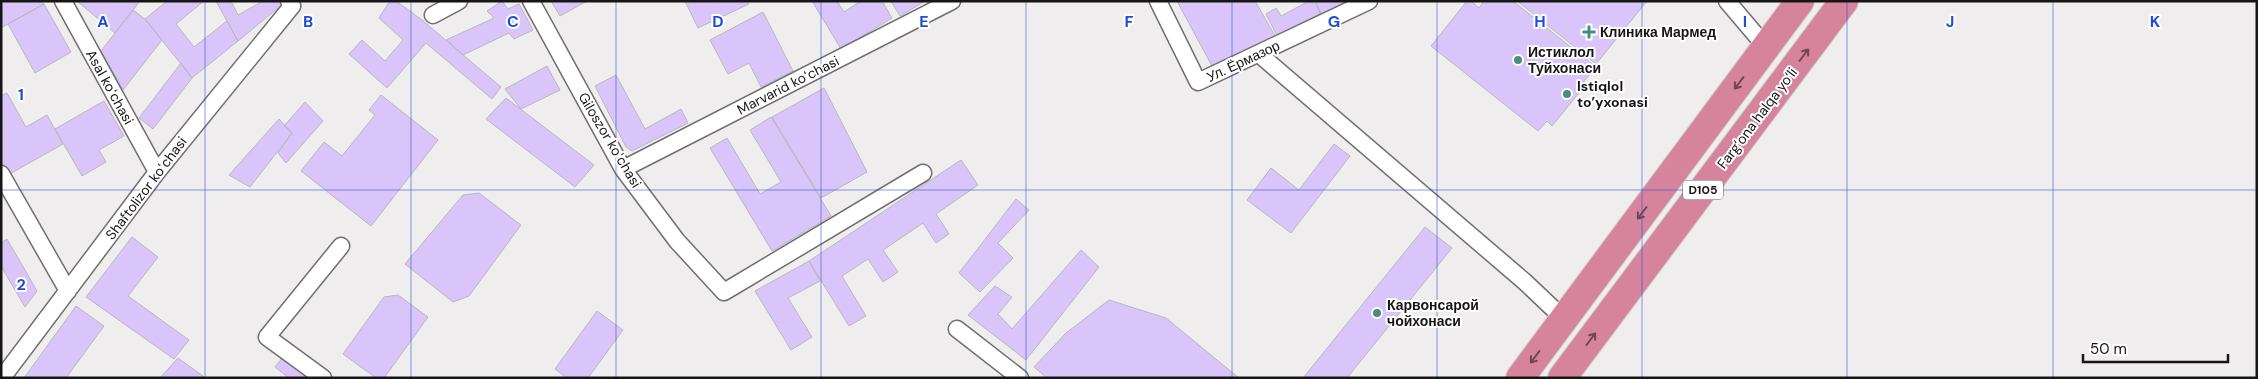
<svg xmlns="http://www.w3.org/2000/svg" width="2258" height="379" viewBox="0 0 2258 379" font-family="'DM Sans',sans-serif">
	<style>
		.building { fill: #dac5fb; stroke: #b9b8bc }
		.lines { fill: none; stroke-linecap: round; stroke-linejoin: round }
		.minor-casing { stroke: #716e70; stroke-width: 19 }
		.trunk-casing { stroke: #ccc; stroke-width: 30 }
		.minor { stroke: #fff; stroke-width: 16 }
		.trunk { stroke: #d6849c; stroke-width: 28 }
		.oneway { stroke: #6d4752 }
		.grid { fill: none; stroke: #1d4ed8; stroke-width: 1; stroke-opacity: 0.55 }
		.poi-dot { fill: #498d81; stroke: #fff; stroke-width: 2 }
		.labels { text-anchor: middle; stroke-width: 4; stroke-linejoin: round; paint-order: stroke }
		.shield { fill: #fff; stroke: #5d5b5c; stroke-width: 1 }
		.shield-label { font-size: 12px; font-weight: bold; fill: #171516 }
		.poi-label { font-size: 14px; font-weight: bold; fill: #171516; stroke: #fff; text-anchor: start }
		.street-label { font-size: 14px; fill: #171516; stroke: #fff }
		.grid-label { font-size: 16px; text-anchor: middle; font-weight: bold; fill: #1d4ed8; stroke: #fff; stroke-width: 4; stroke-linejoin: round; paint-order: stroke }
	</style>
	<rect width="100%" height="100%" fill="#f0edef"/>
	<!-- building -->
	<path class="building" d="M1 1H42L44 4 1 28Z
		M77 1H140L115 33Z
		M167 1H204L176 24 194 47 227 21 238 41 192 78 145 19Z
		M216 1H231L238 15 263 1H281L283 4 238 41Z
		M390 1H396L422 20 501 87 492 99 426 43 387 88 349 54 362 40 385 61 403 40 379 18Z
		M502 1 508 9 519 4 533 30 514 39 509 33 463 55 446 40 494 18 487 11Z
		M551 1H587L560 16Z
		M685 1H747L749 4 698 28Z
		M812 1H837L844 12 861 1H882L892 18 841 49Z
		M891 1H925L900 16Z
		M1177 1H1255L1278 41 1213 68Z
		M1309 1H1315L1321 13 1277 36 1266 14 1276 8 1281 16Z
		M1315 1H1360L1323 21Z
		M1467 1H1471L1479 8 1484 1H1513L1596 67 1580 86 1583 88 1552 126 1547 121 1538 131 1431 46Z
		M1517 1H1647L1596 64Z
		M44 4 71 52 35 73 8 24Z
		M133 10 145 19 162 40 123 90 101 51Z
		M763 12 793 71 761 87 749 63 728 74 710 40Z
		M181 63 192 78 153 129 139 118Z
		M547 66 560 90 521 109 505 89Z
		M616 75 645 129 681 109 688 123 632 151 626 147 595 86Z
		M824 88 867 172 821 198 772 117Z
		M7 93 26 127 47 115 63 144 8 175 1 162V96Z
		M381 95 438 140 371 226 301 171 324 142 342 156 375 115 369 110Z
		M506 98 594 165 575 187 486 119Z
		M104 101 124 136 99 150 106 162 82 176 55 129Z
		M305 102 323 121 286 163 278 153 292 133 284 126Z
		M771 117 831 216 772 251 710 148 727 138 760 194 781 182 750 130Z
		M279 119 292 133 250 187 229 175Z
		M1334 144 1350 156 1291 233 1247 200 1271 168 1299 190Z
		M961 160 978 185 936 214 949 234 936 243 923 223 883 250 898 272 883 282 868 259 842 276 866 316 849 326 809 261Z
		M479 193 521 225 469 296 453 302 405 264 463 195Z
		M1016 199 1029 210 998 243 1013 258 980 292 959 273Z
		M1425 227 1452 248 1347 378H1303Z
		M132 237 158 257 128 296 189 340 174 359 86 297Z
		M7 239 37 291 25 307 1 266V243Z
		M1081 250 1099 267 1026 360 968 315 995 286 1012 297 998 314 1012 329Z
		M809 261 820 281 788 298 812 337 791 350 755 291Z
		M398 295 428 317 384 378H376L343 354 384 297Z
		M1109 300 1166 318 1239 378H1047L1034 367 1066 333Z
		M76 306 104 326 66 378H24Z
		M597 311 623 330 588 378H567L555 369Z
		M287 352 320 378H289L275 367Z
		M178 358 203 376 205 378H160Z"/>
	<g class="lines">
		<defs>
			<path id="minor" d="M63 1 157 172
				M531 1 623 169 677 241 724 292 923 173
				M1158 1 1198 82 1369 1
				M1727 1 1766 47
				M433 15 459 1
				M1259 54 1525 282 1564 319
				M623 169 952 1
				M1 174 68 291
				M957 329 1020 378
				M2 378 157 172 292 6 289 1
				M323 378 267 337 341 246"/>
			<path id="trunk" d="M1520 378 1800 1
				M1562 378 1844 1"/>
		</defs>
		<!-- minor casing -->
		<use href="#minor" class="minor-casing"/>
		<!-- trunk casing -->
		<use href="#trunk" class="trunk-casing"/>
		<!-- minor -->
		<use href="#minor" class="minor"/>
		<!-- trunk -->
		<use href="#trunk" class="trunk"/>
	</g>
	<!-- one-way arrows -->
	<defs><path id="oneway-shaft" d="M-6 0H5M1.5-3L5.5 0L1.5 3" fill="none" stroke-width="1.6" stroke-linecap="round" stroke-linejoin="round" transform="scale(1.25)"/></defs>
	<g class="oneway">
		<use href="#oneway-shaft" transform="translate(1804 55) rotate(-53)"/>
		<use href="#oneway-shaft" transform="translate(1739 83) rotate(127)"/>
		<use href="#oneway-shaft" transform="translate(1642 213) rotate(127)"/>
		<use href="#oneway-shaft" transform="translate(1591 339) rotate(-53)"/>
		<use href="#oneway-shaft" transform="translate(1535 357) rotate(127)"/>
	</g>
	<!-- grid -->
	<path class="grid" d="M205 1V378M411 1V378M616 1V378M821 1V378M1026 1V378M1232 1V378M1437 1V378M1642 1V378M1847 1V378M2053 1V378M1 190H2257"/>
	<!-- markers -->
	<g class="poi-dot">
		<path d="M1586.5 24.5h5v5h5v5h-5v5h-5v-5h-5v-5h5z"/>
		<circle cx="1518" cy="60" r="5"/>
		<circle cx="1567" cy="94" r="5"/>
		<circle cx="1377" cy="313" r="5"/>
	</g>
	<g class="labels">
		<!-- shield labels -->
		<rect class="shield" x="1683" y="180.5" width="40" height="19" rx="4"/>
		<g class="shield-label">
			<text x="1703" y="194">D105</text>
		</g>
		<!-- poi labels -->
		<g class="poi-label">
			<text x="1600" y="37">Клиника Мармед</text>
			<text x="1528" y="57">Истиклол<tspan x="1528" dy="16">Туйхонаси</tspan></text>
			<text x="1577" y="91">Istiqlol<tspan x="1577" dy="16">to’yxonasi</tspan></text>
			<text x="1387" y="310">Карвонсарой<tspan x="1387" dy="16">чойхонаси</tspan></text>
		</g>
		<!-- street labels -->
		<g class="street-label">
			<text transform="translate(1243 61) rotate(-25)" y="5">Ул. Ёрмазор</text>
			<text transform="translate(788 85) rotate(-27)" y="5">Marvarid koʻchasi</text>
			<text transform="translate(110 87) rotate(61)" y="5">Asal koʻchasi</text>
			<text transform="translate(1757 118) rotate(-53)" y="5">Farg‘ona halqa yo‘li</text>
			<text transform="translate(610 140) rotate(59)" y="5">Giloszor koʻchasi</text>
			<text transform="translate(146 188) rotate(-53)" y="5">Shaftolizor koʻchasi</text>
		</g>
	</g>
	<g class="grid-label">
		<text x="103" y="27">A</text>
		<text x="308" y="27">B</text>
		<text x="513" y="27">C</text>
		<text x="718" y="27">D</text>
		<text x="924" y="27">E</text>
		<text x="1129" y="27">F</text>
		<text x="1334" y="27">G</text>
		<text x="1540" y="27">H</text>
		<text x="1745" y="27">I</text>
		<text x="1950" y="27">J</text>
		<text x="2155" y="27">K</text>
		<text x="21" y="100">1</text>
		<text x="21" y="290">2</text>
	</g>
	<!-- border -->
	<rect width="2258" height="379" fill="none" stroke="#171516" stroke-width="5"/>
	<!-- scale -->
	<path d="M2083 354v8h145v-8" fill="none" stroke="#171516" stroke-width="2.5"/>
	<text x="2090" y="354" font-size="15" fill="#171516" stroke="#ffffff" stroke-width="4" paint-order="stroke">50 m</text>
</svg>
